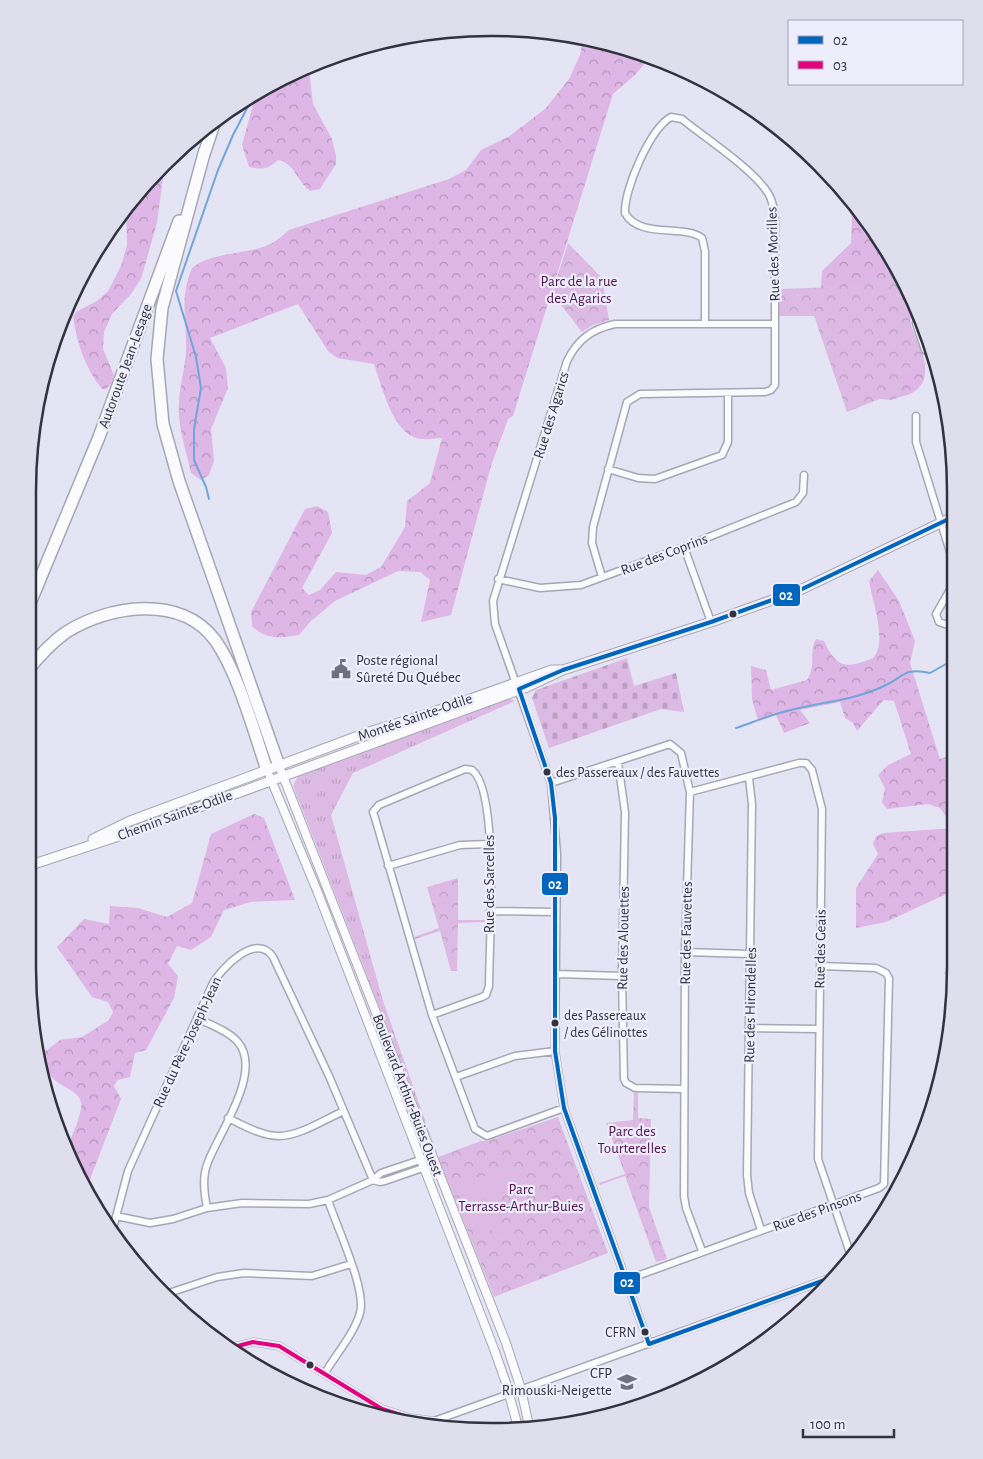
<svg xmlns="http://www.w3.org/2000/svg" width="983" height="1459" viewBox="0 0 983 1459" font-family="'Alegreya Sans',sans-serif">
	<style>
		.grass { fill: url(#grass-tufts) }
		.forest { fill: url(#forest-crowns) }
		.cemetery { fill: url(#cemetery-stones) }
		.park { fill: url(#park-crowns) }
		.pitch { fill: #dcbae3 }
		.lines { fill: none; stroke-linecap: round; stroke-linejoin: round }
		.stream { stroke: #70a6da; stroke-width: 2 }
		.minor-casing { stroke: #a7a6b5; stroke-width: 9 }
		.tertiary-casing { stroke: #a7a6b5; stroke-width: 10 }
		.secondary-casing { stroke: #a7a6b5; stroke-width: 11 }
		.motorway-casing { stroke: #a7a6b5; stroke-width: 14 }
		.minor { stroke: #fbfbfe; stroke-width: 6 }
		.tertiary { stroke: #fbfbfe; stroke-width: 8 }
		.secondary { stroke: #fbfbfe; stroke-width: 9 }
		.motorway { stroke: #fbfbfe; stroke-width: 11 }
		.bus-1-casing { stroke: #ededfc; stroke-width: 8 }
		.bus-2-casing { stroke: #ededfc; stroke-width: 8 }
		.bus-1 { stroke: #0065bd; stroke-width: 4 }
		.bus-2 { stroke: #e5007d; stroke-width: 4 }
		.bus-dot { fill: #333240; stroke: #ededfc; stroke-width: 2 }
		.labels { text-anchor: middle; stroke-width: 4.5; stroke-linejoin: round; paint-order: stroke }
		.bus-label { font-size: 14px; fill: #333240; stroke: #ededfc; text-anchor: start }
		.street-label { font-size: 15px; fill: #333240; stroke: #ededfc }
		.park-label { font-size: 15px; fill: #531254; stroke: #ededfc }
		.poi-label { font-size: 15px; fill: #333240; stroke: #ededfc; text-anchor: start }
		.rim { fill: none; stroke: #333240; stroke-width: 2.5 }
		.line-badge { stroke: #ededfc; stroke-width: 2 }
		.badge-label { font-size: 14px; text-anchor: middle; font-weight: bold; fill: #fff }
	</style>
	<defs>
		<pattern id="grass-tufts" width="24" height="20" patternUnits="userSpaceOnUse" patternTransform="scale(1.25)"><rect width="24" height="20" fill="#dcbae3"/><path d="M3 7l-1-3M5 7V3M7 7l1-3M15 17l-1-3M17 17v-4M19 17l1-3" fill="none" stroke="#bda0c4"/></pattern>
		<pattern id="forest-crowns" width="20" height="18" patternUnits="userSpaceOnUse" patternTransform="scale(1.25)"><rect width="20" height="18" fill="#dfb7e6"/><path d="M2 6a3 3 0 1 1 6 0M12 15a3 3 0 1 1 6 0" fill="none" stroke="#b595bc"/></pattern>
		<pattern id="cemetery-stones" width="16" height="16" patternUnits="userSpaceOnUse" patternTransform="scale(1.25)"><rect width="16" height="16" fill="#dcbae3"/><path d="M2 7V4a2 2 0 0 1 4 0v3zM10 15v-3a2 2 0 0 1 4 0v3z" fill="#bda0c4"/></pattern>
		<pattern id="park-crowns" width="20" height="18" patternUnits="userSpaceOnUse" patternTransform="scale(1.25)"><rect width="20" height="18" fill="#dcbae3"/><path d="M2 6a3 3 0 1 1 6 0M12 15a3 3 0 1 1 6 0" fill="none" stroke="#bda0c4"/></pattern>
	</defs>
	<rect width="100%" height="100%" fill="#e5e4f5"/>
	<!-- grass -->
	<path class="grass" d="M508 698 515 701 353 773 331 815 383 1001 438 1157 293 786 299 774Z"/>
	<!-- forest -->
	<path class="forest" d="M583 37 650 57 635 75 613 94 513 416 508 419 491 466 451 615 421 622 430 580 420 572 398 571 335 601 310 622 299 635C281 638 266 640 252 626L251 612 305 509 317 506 328 512 332 533 302 588 309 595 320 590 336 572 366 575 381 567 405 527 407 501 430 483 442 438C435 438 428 440 422 439 393 437 382 386 374 364L337 358 328 351 298 304 210 338 226 368 228 388 211 429 214 461 209 475 201 480 191 473C186 450 177 425 179 401 180 384 185 368 186 351 187 320 179 298 192 268 210 253 241 254 263 247 273 244 281 237 289 230L449 179 466 170 481 150 508 137 545 109 569 79 580 55Z
		M357 50C346 66 323 58 309 69L313 104 332 139 336 156V164L320 189 310 191C298 183 294 162 278 160 269 169 262 170 249 167L242 145 256 94 314 63Z
		M165 162 157 223 141 279 131 294 112 314 104 332 103 349 114 375 111 384 106 389H102C85 368 77 343 73 317L76 312 97 301 108 291 121 266 127 245 126 215Z
		M830 176 877 233 918 310 911 317 910 322C914 337 924 352 925 366 928 398 896 400 872 396L865 287 821 288 822 271 851 243 852 217Z
		M878 570 899 601 915 641 910 663 940 759 955 754V890L886 922 856 928V888L878 854 873 844 876 836 883 833 954 828 940 808 928 804 887 809 882 802 885 788 878 775 888 765 911 754 894 701 884 700 880 704 857 731 853 723 845 718 840 702 800 710 810 723 784 733 776 715 758 721 752 699 751 666 766 670 771 690 807 680C817 664 808 653 816 639L824 641C837 669 846 669 873 658 888 643 872 600 869 581Z
		M254 814 264 818 295 900 251 902 224 910 211 937 191 950 177 946 168 964 178 976 174 998 146 1050 135 1053 130 1077 118 1080 114 1086 121 1099 87 1187 67 1148C71 1138 83 1112 81 1103 78 1084 43 1089 43 1053L60 1040 82 1037 109 1020 113 1012 108 1002 92 997 57 947 84 919 109 924 110 906 138 908 167 917 192 903 211 834Z"/>
	<!-- cemetery -->
	<path class="cemetery" d="M627 658 634 686 676 673 684 712 661 709 549 748 532 698 536 690Z"/>
	<!-- park -->
	<path class="park" d="M568 243 602 278 609 320 593 325 582 332 552 293Z
		M899 274 918 310 911 317 910 322 925 365 897 378 903 396 891 400 880 399 847 412 814 316H779L780 289 865 286Z
		M458 878V920H485V922L458 923 457 971H451L440 931 415 939 414 937 439 928 427 887Z
		M955 942V974H944Z
		M634 1093H638V1118L651 1119 649 1207 667 1259 656 1262 625 1176 600 1185 599 1183 625 1174 606 1123 633 1120Z
		M558 1117 608 1253 494 1297 438 1157 481 1141H487Z"/>
	<!-- pitch -->
	<path class="pitch" d="M508 1172 513 1175 515 1188 511 1194 473 1202 465 1199 463 1185 467 1179Z
		M498 1211 504 1232 493 1235 488 1214Z
		M486 1215 491 1236 481 1238 476 1217Z"/>
	<g class="lines">
		<!-- stream -->
		<path class="stream" d="M209 499 206 487 194 460V429L201 388 196 357 176 291 218 170 233 135 254 95
			M736 728C754 722 772 714 791 710 822 702 855 700 884 686 904 677 904 667 930 673L955 659"/>
		<defs>
			<path id="minor" d="M921 316 916 323 925 350 932 354
				M916 416V442L955 568
				M608 469 638 478 655 479 722 455 728 442V394
				M684 547 711 622
				M602 577 592 543 593 527 627 402 640 394 765 392 771 390 775 385V219C774 210 773 201 768 193 753 169 705 138 682 119L671 117C650 129 624 189 625 213 639 239 684 224 702 238L705 251V323
				M498 579 540 588 581 585 684 547 796 502 803 493 804 475
				M955 581 936 614 939 622 951 626 955 624
				M618 762 625 812 622 976 624 1079 626 1083 635 1088 684 1089
				M749 778 752 804 747 1175 749 1193 761 1230
				M551 783 670 744 681 753 690 792 685 952 684 1196 686 1208 702 1251
				M690 792 799 763H806L812 770 822 809 818 1159 850 1253
				M388 866 460 845 491 844
				M490 911 556 912
				M685 952 750 954
				M556 974 622 976
				M432 1015 482 997 486 995 489 986C489 947 500 791 472 770L465 769 379 805 373 812 375 818 432 1015 475 1129 487 1136 564 1108
				M197 1018C210 1025 227 1030 237 1041 264 1070 220 1131 208 1162 202 1176 204 1192 207 1208
				M750 1028 818 1029
				M456 1077 515 1056 555 1051
				M228 1118C243 1125 261 1136 279 1136 300 1136 325 1119 344 1111
				M373 1180 380 1182 385 1181 434 1164
				M116 1216 150 1223 173 1219 207 1208 242 1203 309 1204 328 1200 373 1180 381 1173 432 1156
				M112 1232 128 1171 212 985C220 969 257 931 273 957L329 1076 373 1180
				M626 1280 879 1188 884 1184 889 978 886 973 876 968 820 966
				M169 1293 217 1277 244 1273 312 1276 351 1264
				M649 1344 564 1108 555 1051 557 854 551 783 495 624 493 601 567 361C578 339 592 329 615 324H774
				M230 1348 253 1342 279 1346 382 1409 410 1418 434 1421 833 1277
				M325 1373C336 1354 354 1334 360 1313 367 1290 336 1225 328 1200"/>
			<path id="tertiary" d="M279 766 506 1343 521 1389 529 1426
				M270 777 318 893 494 1349 506 1383 518 1427"/>
			<path id="secondary" d="M93 839 130 821 369 732 428 714 552 670H563
				M28 866 134 831 527 687 563 670 711 622 800 590 955 516"/>
			<path id="motorway" d="M205 150 162 308 157 359 163 424 179 481 279 766
				M203 157 215 121
				M28 608 99 437 179 221
				M28 670C39 656 50 644 65 633 108 605 181 594 215 640 238 672 254 732 267 770"/>
		</defs>
		<!-- minor casing -->
		<use href="#minor" class="minor-casing"/>
		<!-- tertiary casing -->
		<use href="#tertiary" class="tertiary-casing"/>
		<!-- secondary casing -->
		<use href="#secondary" class="secondary-casing"/>
		<!-- motorway casing -->
		<use href="#motorway" class="motorway-casing"/>
		<!-- minor -->
		<use href="#minor" class="minor"/>
		<!-- tertiary -->
		<use href="#tertiary" class="tertiary"/>
		<!-- secondary -->
		<use href="#secondary" class="secondary"/>
		<!-- motorway -->
		<use href="#motorway" class="motorway"/>
		<defs>
			<path id="bus-1" d="M833 1277 649 1344 564 1108 555 1051V818L551 783 519 689 563 670 711 622 800 590 955 516"/>
			<path id="bus-2" d="M230 1348 253 1342 279 1346 382 1409 410 1418 434 1421 435 1424"/>
		</defs>
		<!-- bus-1 casing -->
		<use href="#bus-1" class="bus-1-casing"/>
		<!-- bus-2 casing -->
		<use href="#bus-2" class="bus-2-casing"/>
		<!-- bus-1 -->
		<use href="#bus-1" class="bus-1"/>
		<!-- bus-2 -->
		<use href="#bus-2" class="bus-2"/>
	</g>
	<!-- icons -->
	<defs>
		<symbol id="civic-bare" viewBox="-9 -9 18 18"><path d="M-.6-6.5H3V-4.5H.6V-3L4-1V1h2V6H-6V1h2V-1L-.6-3ZM-1.2 2.5V6h2.4V2.5Z" fill="#71707f" stroke="#ededfc" stroke-width="2.5" paint-order="stroke"/></symbol>
		<symbol id="school-bare" viewBox="-9 -9 18 18"><path d="M0-5L7-2L0 1L-7-2ZM-4 1L0 2.5L4 1V4Q0 6-4 4Z" fill="#71707f" stroke="#ededfc" stroke-width="2.5" paint-order="stroke"/></symbol>
	</defs>
	<g fill-rule="evenodd">
		<use href="#civic-bare" x="327" y="655" width="28" height="28"/>
		<use href="#school-bare" x="613" y="1368" width="28" height="28"/>
	</g>
	<!-- markers -->
	<g class="bus-dot">
		<circle cx="733" cy="614" r="4.5"/>
		<circle cx="547" cy="772" r="4.5"/>
		<circle cx="555" cy="1023" r="4.5"/>
		<circle cx="645" cy="1332" r="4.5"/>
		<circle cx="310" cy="1365" r="4.5"/>
	</g>
	<g class="labels">
		<!-- bus labels -->
		<g class="bus-label">
			<text x="556" y="777">des Passereaux / des Fauvettes</text>
			<text x="564" y="1020">des Passereaux<tspan x="564" dy="17">/ des Gélinottes</tspan></text>
			<text x="636" y="1337" text-anchor="end">CFRN</text>
		</g>
		<!-- street labels -->
		<g class="street-label">
			<text transform="translate(773 254) rotate(-92)" y="5">Rue des Morilles</text>
			<text transform="translate(125 366) rotate(-70)" y="5">Autoroute Jean-Lesage</text>
			<text transform="translate(551 415) rotate(-73)" y="5">Rue des Agarics</text>
			<text transform="translate(664 554) rotate(-21)" y="5">Rue des Coprins</text>
			<text transform="translate(415 717) rotate(-19)" y="5">Montée Sainte-Odile</text>
			<text transform="translate(175 815) rotate(-20)" y="5">Chemin Sainte-Odile</text>
			<text transform="translate(489 884) rotate(-90)" y="5">Rue des Sarcelles</text>
			<text transform="translate(686 933) rotate(-89)" y="5">Rue des Fauvettes</text>
			<text transform="translate(623 938) rotate(-89)" y="5">Rue des Alouettes</text>
			<text transform="translate(820 949) rotate(-89)" y="5">Rue des Geais</text>
			<text transform="translate(750 1005) rotate(-89)" y="5">Rue des Hirondelles</text>
			<text transform="translate(187 1042) rotate(-65)" y="5">Rue du Père-Joseph-Jean</text>
			<text transform="translate(408 1095) rotate(69)" y="5">Boulevard Arthur-Buies Ouest</text>
			<text transform="translate(817 1211) rotate(-20)" y="5">Rue des Pinsons</text>
		</g>
		<!-- park labels -->
		<g class="park-label">
			<text x="579" y="286">Parc de la rue<tspan x="579" dy="17">des Agarics</tspan></text>
			<text x="632" y="1136">Parc des<tspan x="632" dy="17">Tourterelles</tspan></text>
			<text x="521" y="1194">Parc<tspan x="521" dy="17">Terrasse-Arthur-Buies</tspan></text>
		</g>
		<!-- poi labels -->
		<g class="poi-label">
			<text x="356" y="665">Poste régional<tspan x="356" dy="17">Sûreté Du Québec</tspan></text>
			<text x="612" y="1378" text-anchor="end">CFP<tspan x="612" dy="17">Rimouski-Neigette</tspan></text>
		</g>
	</g>
	<!-- crop -->
	<path d="M0 0H983V1459H0ZM491 36H492A455 455 0 0 1 947 491V968A455 455 0 0 1 492 1423H491A455 455 0 0 1 36 968V491A455 455 0 0 1 491 36Z" fill="#dedeed" fill-rule="evenodd"/>
	<path class="rim" d="M491 36H492A455 455 0 0 1 947 491V968A455 455 0 0 1 492 1423H491A455 455 0 0 1 36 968V491A455 455 0 0 1 491 36Z"/>
	<g class="line-badge">
		<rect x="772" y="583" width="29" height="24" rx="5" fill="#0065bd"/>
		<rect x="541" y="872" width="28" height="24" rx="5" fill="#0065bd"/>
		<rect x="613" y="1271" width="28" height="24" rx="5" fill="#0065bd"/>
	</g>
	<g class="badge-label">
		<text x="786" y="600">02</text>
		<text x="555" y="889">02</text>
		<text x="627" y="1287">02</text>
	</g>
	<!-- legend -->
	<rect x="788" y="20" width="175" height="65" fill="#ededfc" stroke="#a3a2b1"/>
	<rect x="798" y="36" width="25" height="8" fill="#0065bd" stroke="#a3a2b1"/>
	<text x="833" y="45" font-size="15" fill="#333240">02</text>
	<rect x="798" y="61" width="25" height="8" fill="#e5007d" stroke="#a3a2b1"/>
	<text x="833" y="70" font-size="15" fill="#333240">03</text>
	<!-- scale -->
	<path d="M803 1429v8h91v-8" fill="none" stroke="#333240" stroke-width="2.5"/>
	<text x="810" y="1429" font-size="15" fill="#333240" stroke="#ededfc" stroke-width="4" paint-order="stroke">100 m</text>
</svg>
